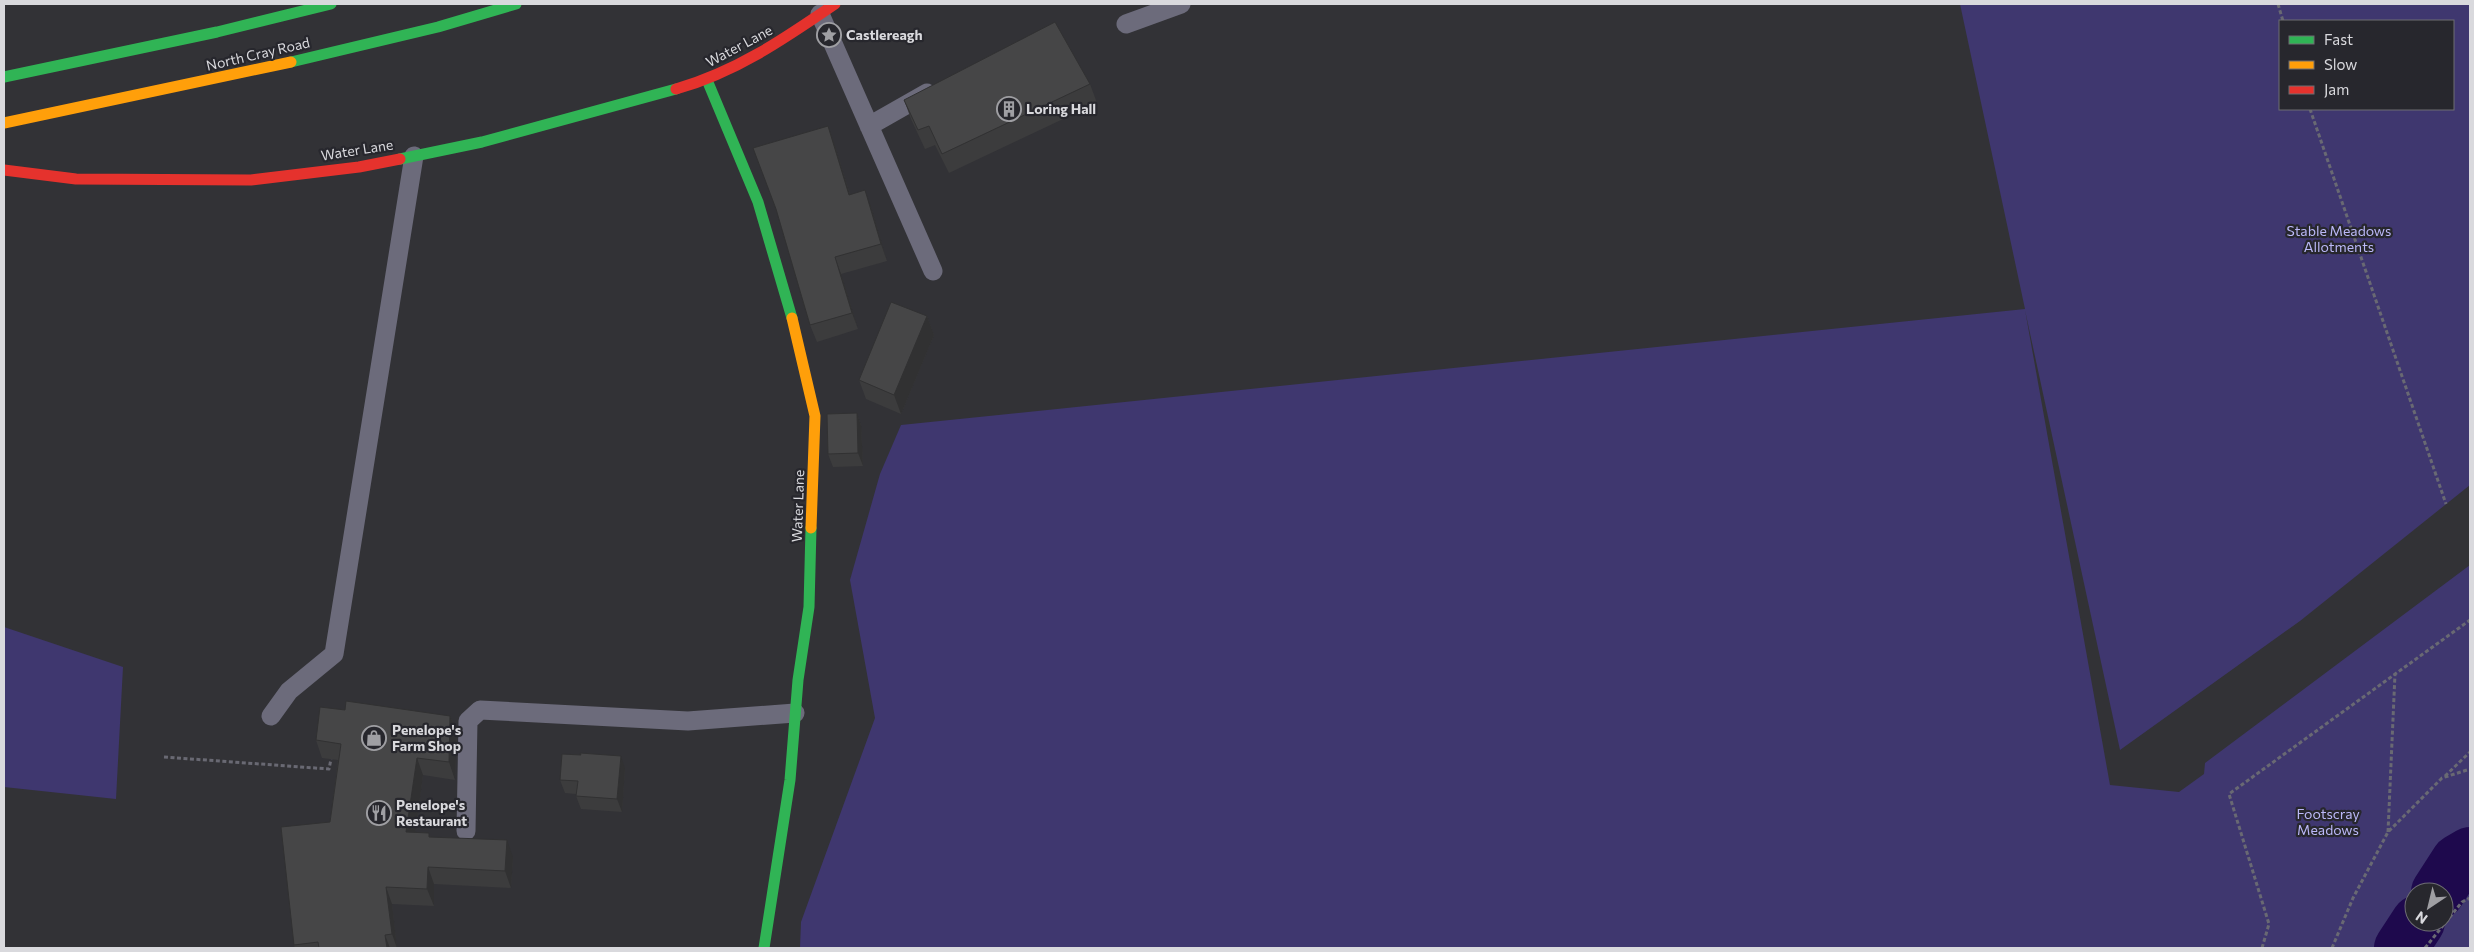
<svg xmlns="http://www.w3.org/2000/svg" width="2474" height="952" viewBox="0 0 2474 952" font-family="Commissioner,sans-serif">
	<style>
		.green { fill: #3f376f; fill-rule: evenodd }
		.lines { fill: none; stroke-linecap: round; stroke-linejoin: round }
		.river { stroke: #1e094d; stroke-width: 54 }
		.path { stroke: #696973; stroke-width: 3; stroke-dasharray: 4 2.5; stroke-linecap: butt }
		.lane { stroke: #6c6b7b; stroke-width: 19 }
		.fast { stroke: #30b455; stroke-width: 11 }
		.slow { stroke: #ff9f0a; stroke-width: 11 }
		.jam { stroke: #e5322d; stroke-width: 11 }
		.wall { fill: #3c3c3d }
		.shaded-wall { fill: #313132 }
		.building { fill: #464647; stroke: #313132 }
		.labels { text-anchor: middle; stroke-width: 4.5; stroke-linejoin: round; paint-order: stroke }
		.poi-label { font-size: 14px; font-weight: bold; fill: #d9d9dd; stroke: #27272d; text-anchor: start }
		.street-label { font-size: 14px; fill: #d9d9dd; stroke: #27272d }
		.park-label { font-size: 14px; fill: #bbb8f8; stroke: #27272d }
	</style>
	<rect width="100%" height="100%" fill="#323236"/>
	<!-- green -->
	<path class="green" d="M1960 4H2470V485L2300 621 2120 750 2025 310 2110 785 2179 792 2204 774 2205 763 2470 565V948H800L801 922 875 718 850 580 880 474 901 425 2025 309ZM2453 21V109H2280V21ZM2414 892H2444V922H2414Z
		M4 627 123 667 116 799 4 787Z"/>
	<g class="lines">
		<!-- river -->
		<path class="river" d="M2438 892 2458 861 2470 854
			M2401 948 2418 922"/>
		<!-- path -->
		<path class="path" d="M2278 4 2283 21
			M2310 109 2446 504
			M164 757 329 769 331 759
			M2445 776 2470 752
			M2388 832 2395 674
			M2262 948 2269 924 2229 794 2470 620
			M2332 948 2353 898 2388 832 2442 778 2470 769
			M2425 948 2462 902 2470 898"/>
		<!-- lane -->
		<path class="lane" d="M820 14 933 271
			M1126 24 1181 4
			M869 126 927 93
			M271 716 289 691 334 654 414 156
			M466 831 468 721 480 710 688 721 795 713"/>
		<!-- fast -->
		<path class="fast" d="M291 62 438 27 516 4
			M4 77 217 32 331 4
			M707 80 758 202 792 318
			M400 159 482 142 676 89
			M764 948 790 780 798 680 809 607 811 528"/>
		<!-- slow -->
		<path class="slow" d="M4 123 291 62
			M792 318 815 416 811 528"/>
		<!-- jam -->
		<path class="jam" d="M676 89C736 72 784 39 835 4
			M4 170 76 179 251 180 359 167 400 159"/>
	</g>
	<!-- wall -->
	<path class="wall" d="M1090 84 1097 103 949 173 935 145 925 149 911 119 904 100Z
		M828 126 834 143 850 194 871 207 887 261 841 274 858 329 817 342 810 325 777 211Z
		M927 316 934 335 901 414 866 399 859 380Z
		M857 413 861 426 863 466 833 467 828 454Z
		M345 710 450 716 457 733 455 780 423 775 415 833 513 857 511 888 434 884V906L392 904 397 948H295L294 945 330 822 338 760 322 758 316 740Z
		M625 769 622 812 581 809 576 796V794L565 793 560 780Z"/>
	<!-- shaded-wall -->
	<path class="shaded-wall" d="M828 126 834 143 855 211 849 195Z
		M865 190 871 207 887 261 881 244Z
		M835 257 841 274 858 329 852 313Z
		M927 316 934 335 901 414 894 395Z
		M857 413 861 426 863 466 858 453Z
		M450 716 457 733 455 780 449 762Z
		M621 756 625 769 622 812 617 799Z
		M417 758 423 775 413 849 406 832Z
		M507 840 513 857 511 888 505 871Z
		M428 867 434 884V906L427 889Z
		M386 887 392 904 397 948 392 934Z
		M385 935 390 948H387Z"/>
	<!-- building -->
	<path class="building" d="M1055 22 1090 84 942 154 929 126 918 130 904 100Z
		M828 126 849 195 865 190 881 244 835 257 852 313 810 325 776 209 753 148Z
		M891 302 927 316 894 395 859 380Z
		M857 413 858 453 828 454 827 414Z
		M346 701 450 716 449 762 417 758 406 832 429 833V837L507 840 505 871 428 867 427 889 386 887 392 934 385 935 387 948H319L318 942 294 945 281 827 330 822 341 744 316 740 320 707 345 710Z
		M580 753 621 756 617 799 576 796 578 781 560 780 562 754 581 755Z"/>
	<!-- icons -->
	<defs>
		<symbol id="sight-ring" viewBox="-11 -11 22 22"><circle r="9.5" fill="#27272d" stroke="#9f9fa3" stroke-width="1.5"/><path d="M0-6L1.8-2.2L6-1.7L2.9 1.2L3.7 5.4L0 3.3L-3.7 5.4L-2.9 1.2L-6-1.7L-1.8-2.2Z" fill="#9f9fa3"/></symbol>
		<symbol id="building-ring" viewBox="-11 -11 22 22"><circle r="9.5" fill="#27272d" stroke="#9f9fa3" stroke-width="1.5"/><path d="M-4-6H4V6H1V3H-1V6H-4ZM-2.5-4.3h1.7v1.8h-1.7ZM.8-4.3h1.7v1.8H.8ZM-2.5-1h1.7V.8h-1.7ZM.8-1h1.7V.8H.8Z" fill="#9f9fa3"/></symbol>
		<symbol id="shop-ring" viewBox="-11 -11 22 22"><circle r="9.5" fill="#27272d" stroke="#9f9fa3" stroke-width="1.5"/><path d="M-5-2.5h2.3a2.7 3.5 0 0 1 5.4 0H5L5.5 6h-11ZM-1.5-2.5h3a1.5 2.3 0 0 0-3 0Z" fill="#9f9fa3"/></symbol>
		<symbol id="restaurant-ring" viewBox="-11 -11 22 22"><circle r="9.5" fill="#27272d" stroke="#9f9fa3" stroke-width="1.5"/><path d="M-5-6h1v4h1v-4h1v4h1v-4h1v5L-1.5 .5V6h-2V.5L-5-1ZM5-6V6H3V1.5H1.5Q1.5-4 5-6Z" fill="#9f9fa3"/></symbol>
	</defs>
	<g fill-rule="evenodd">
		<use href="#sight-ring" x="815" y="21" width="28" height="28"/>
		<use href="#building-ring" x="995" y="95" width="28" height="28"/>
		<use href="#shop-ring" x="360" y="724" width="28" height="28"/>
		<use href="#restaurant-ring" x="365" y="799" width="28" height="28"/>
	</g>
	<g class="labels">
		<!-- poi labels -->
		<g class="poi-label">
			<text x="846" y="40">Castlereagh</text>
			<text x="1026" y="114">Loring Hall</text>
			<text x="392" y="735">Penelope's<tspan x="392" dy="16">Farm Shop</tspan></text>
			<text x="396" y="810">Penelope's<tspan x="396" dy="16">Restaurant</tspan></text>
		</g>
		<!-- street labels -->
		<g class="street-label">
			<text transform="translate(739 46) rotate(-28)" y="5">Water Lane</text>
			<text transform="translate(258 54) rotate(-13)" y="5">North Cray Road</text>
			<text transform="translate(357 150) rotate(-9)" y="5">Water Lane</text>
			<text transform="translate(798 506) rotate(-88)" y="5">Water Lane</text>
		</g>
		<!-- park labels -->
		<g class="park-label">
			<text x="2339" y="236">Stable Meadows<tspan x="2339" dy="16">Allotments</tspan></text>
			<text x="2328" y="819">Footscray<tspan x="2328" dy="16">Meadows</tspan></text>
		</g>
	</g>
	<!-- border -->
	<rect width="2474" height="952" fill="none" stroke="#d9d9dd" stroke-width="10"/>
	<!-- legend -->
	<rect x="2279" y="20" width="175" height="90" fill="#27272d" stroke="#6e6e73"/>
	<rect x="2289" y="36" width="25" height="8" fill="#30b455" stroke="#6e6e73"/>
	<text x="2324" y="45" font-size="15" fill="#d9d9dd">Fast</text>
	<rect x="2289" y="61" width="25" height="8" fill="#ff9f0a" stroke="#6e6e73"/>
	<text x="2324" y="70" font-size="15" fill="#d9d9dd">Slow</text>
	<rect x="2289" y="86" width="25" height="8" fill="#e5322d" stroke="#6e6e73"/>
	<text x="2324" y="95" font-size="15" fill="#d9d9dd">Jam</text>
	<!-- north arrow -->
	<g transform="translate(2429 907) rotate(215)"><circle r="24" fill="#27272d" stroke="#6e6e73"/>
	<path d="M0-4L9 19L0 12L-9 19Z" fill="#9f9fa3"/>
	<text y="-8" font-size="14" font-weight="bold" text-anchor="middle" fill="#d9d9dd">N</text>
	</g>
</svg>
